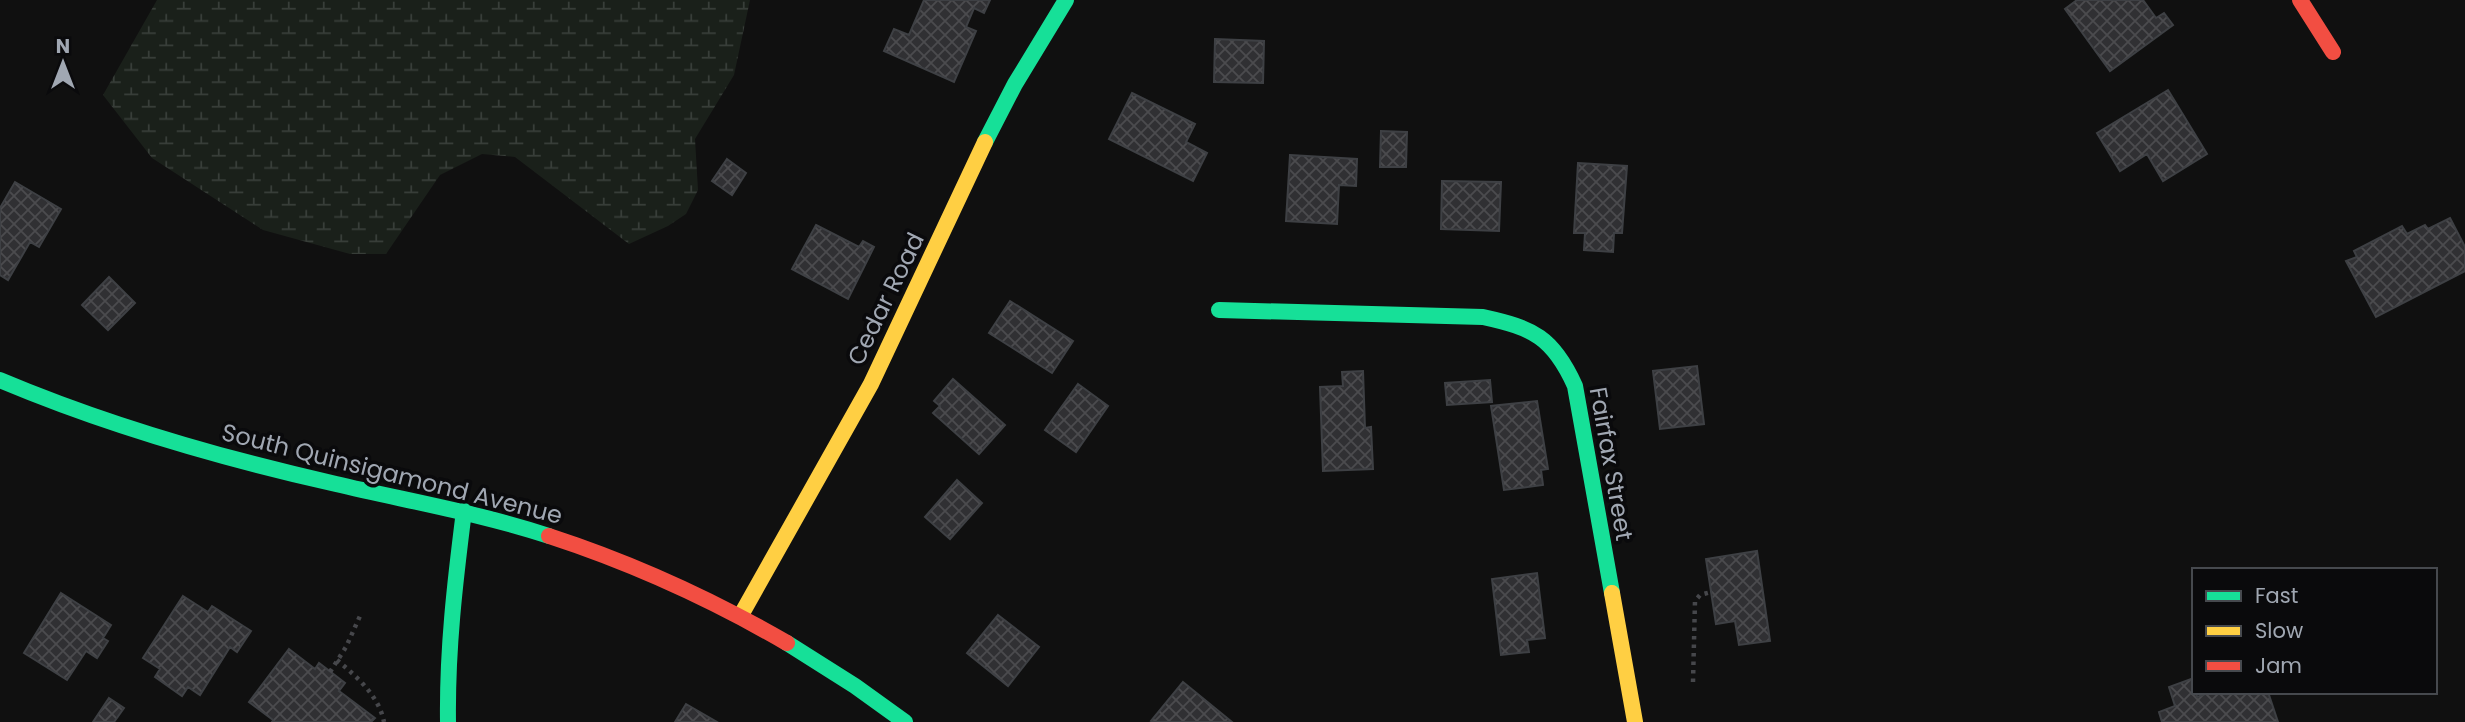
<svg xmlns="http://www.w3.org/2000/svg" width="2465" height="722" viewBox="0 0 2465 722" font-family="Poppins,sans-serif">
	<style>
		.wetland { fill: url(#wetland-marsh) }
		.building { fill: url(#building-cross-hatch); stroke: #3e4044; stroke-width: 2 }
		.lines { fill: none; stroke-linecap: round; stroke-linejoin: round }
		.path { stroke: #46474b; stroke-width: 4.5; stroke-dasharray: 3.5 5; stroke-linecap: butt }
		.fast { stroke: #16e098; stroke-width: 16 }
		.slow { stroke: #ffcf43; stroke-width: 16 }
		.jam { stroke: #f24e42; stroke-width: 16 }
		.labels { text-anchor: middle; stroke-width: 7; stroke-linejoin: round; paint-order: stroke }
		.street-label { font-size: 24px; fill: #a0a7b2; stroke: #0a0a0c }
	</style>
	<defs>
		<pattern id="wetland-marsh" width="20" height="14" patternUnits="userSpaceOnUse" patternTransform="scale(1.75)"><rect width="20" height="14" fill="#1a201a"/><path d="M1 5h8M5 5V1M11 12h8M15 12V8" fill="none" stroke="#383e39"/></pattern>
		<pattern id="building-cross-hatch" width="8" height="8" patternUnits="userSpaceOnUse" patternTransform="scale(1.75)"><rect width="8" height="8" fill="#303033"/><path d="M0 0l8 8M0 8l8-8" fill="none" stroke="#4b4b4e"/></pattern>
	</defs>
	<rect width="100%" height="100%" fill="#101010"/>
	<!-- wetland -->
	<path class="wetland" d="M157 0H750L734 75 695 139 698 190 686 214 668 226 629 244 515 157 482 154 440 175 386 254H350L263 230 152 158 103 95Z"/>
	<!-- building -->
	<path class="building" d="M924 0H990L984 13 974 8 966 27 976 31 954 82 884 51 894 29 909 35Z
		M2077 0H2143L2156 18 2164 13 2173 25 2110 71 2065 9Z
		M1215 39 1264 41 1263 83 1214 82Z
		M2168 90 2207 154 2163 181 2147 154 2120 171 2097 133Z
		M1132 93 1195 124 1186 142 1207 153 1193 181 1109 139Z
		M1381 131 1407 132 1406 167H1380Z
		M1290 155 1357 159 1356 186 1339 185 1337 224 1286 221Z
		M727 159 746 173 732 195 712 181Z
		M1578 163 1627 166 1622 233H1614L1613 252 1584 250 1585 233H1574Z
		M1442 181 1501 182 1499 231 1441 229Z
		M15 182 61 209 39 247 30 242 8 280 0 275V208Z
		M2450 218 2465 247V271L2376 317 2346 261 2357 257 2354 251 2402 226 2407 234 2425 225 2428 229Z
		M816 225 859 247 863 241 874 247 848 299 792 269Z
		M109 277 135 303 108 330 82 305Z
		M1010 301 1073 341 1052 373 989 333Z
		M1697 366 1704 424 1660 429 1653 371Z
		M1363 371 1365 428 1371 427 1373 469 1323 471 1320 387 1343 386 1342 372Z
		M953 379 1005 425 979 454 933 413 940 406 934 401Z
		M1490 380 1492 402 1447 405 1445 383Z
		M1078 384 1108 406 1076 452 1045 430Z
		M1537 401 1548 469 1541 470 1543 485 1504 490 1491 406Z
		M957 480 982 503 950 539 925 517Z
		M1757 551 1770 641 1739 645 1735 621 1716 624 1706 559Z
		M1537 573 1545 638 1527 640 1529 652 1501 655 1492 579Z
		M61 593 111 625 103 638 108 641 97 658 86 651 67 680 24 653Z
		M183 596 208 612 212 606 251 631 237 652 230 647 200 695 188 687 182 696 155 677 160 669 143 658Z
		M998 615 1039 647 1008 686 967 653Z
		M289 649 315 669 319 663 345 683 339 691 375 718 371 722H272L273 720 249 702Z
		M2191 679 2197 697 2211 692H2268L2278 722H2162L2159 712 2175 706 2169 687Z
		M1183 682 1232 722H1153L1151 721Z
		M109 698 124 708 114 722H93Z
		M686 704 717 722H675Z"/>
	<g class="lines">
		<!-- path -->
		<path class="path" d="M337 660C357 677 379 696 384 722
			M330 672 346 647 360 616
			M1693 682 1695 601 1700 595 1711 592"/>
		<!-- fast -->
		<path class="fast" d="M985 142 1015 84 1066 0
			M1219 310 1483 317C1533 328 1553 337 1575 386L1612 593
			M0 380C109 426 221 458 336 484 408 501 479 513 549 536
			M787 643 855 686 905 722
			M448 722C447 650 455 582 464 511"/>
		<!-- slow -->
		<path class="slow" d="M1612 593 1635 722
			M741 615 871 384 985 142"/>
		<!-- jam -->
		<path class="jam" d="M2300 0 2333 52
			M549 536C632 563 711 599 787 643"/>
	</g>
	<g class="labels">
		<!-- street labels -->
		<g class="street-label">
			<text transform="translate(886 299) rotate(-64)" y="8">Cedar Road</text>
			<text transform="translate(1611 464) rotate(80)" y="8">Fairfax Street</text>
			<text transform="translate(392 474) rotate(14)" y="8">South Quinsigamond Avenue</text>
		</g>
	</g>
	<!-- legend -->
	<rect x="2192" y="568" width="245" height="126" fill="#0a0a0c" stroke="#46494e" stroke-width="2"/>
	<rect x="2206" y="591" width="35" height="10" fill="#16e098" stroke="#46494e" stroke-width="2"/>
	<text x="2255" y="603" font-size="21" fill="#a0a7b2">Fast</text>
	<rect x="2206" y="626" width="35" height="10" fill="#ffcf43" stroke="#46494e" stroke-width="2"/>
	<text x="2255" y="638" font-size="21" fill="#a0a7b2">Slow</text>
	<rect x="2206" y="661" width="35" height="10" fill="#f24e42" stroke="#46494e" stroke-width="2"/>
	<text x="2255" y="673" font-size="21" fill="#a0a7b2">Jam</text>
	<!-- north arrow -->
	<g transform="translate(63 63)" stroke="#0a0a0c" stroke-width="5" paint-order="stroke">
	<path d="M0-5L12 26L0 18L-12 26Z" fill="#a0a7b2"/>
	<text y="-10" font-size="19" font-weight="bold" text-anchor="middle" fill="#a0a7b2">N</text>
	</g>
</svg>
